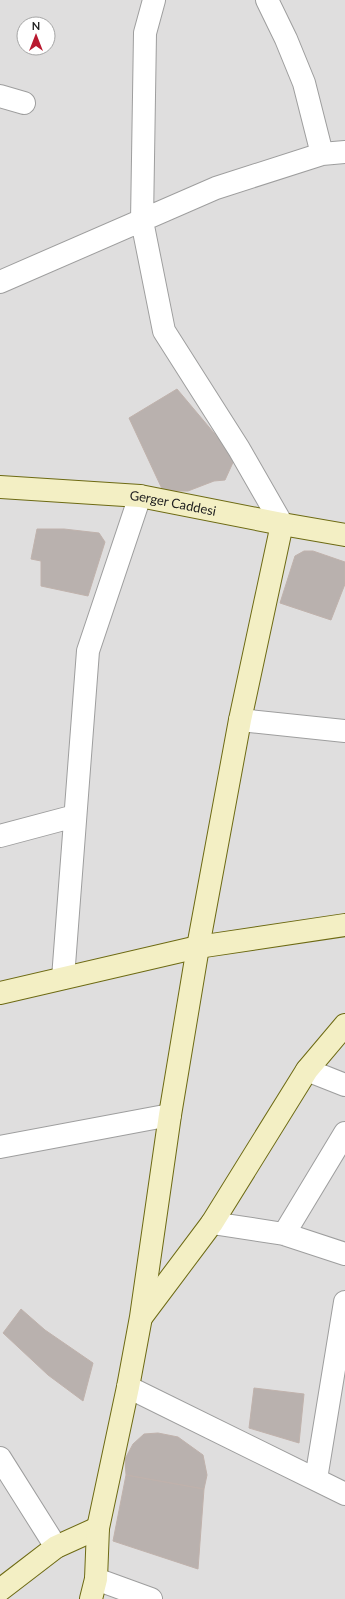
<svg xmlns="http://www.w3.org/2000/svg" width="345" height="1599" viewBox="0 0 345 1599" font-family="Lato,sans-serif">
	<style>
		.residential { fill: #dfdede; fill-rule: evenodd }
		.building { fill: #b9b1ae; stroke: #c0b2ac }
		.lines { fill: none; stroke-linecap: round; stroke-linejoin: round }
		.street-casing { stroke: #9e9e9e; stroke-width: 24 }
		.secondary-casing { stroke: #6d6a13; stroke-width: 24 }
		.street { stroke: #fff; stroke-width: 22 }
		.secondary { stroke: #f3efc4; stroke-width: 22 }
		.labels { text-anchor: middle; stroke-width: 4; stroke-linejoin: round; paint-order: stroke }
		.street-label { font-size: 13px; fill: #212121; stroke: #fff }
	</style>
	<rect width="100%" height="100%" fill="#f0ece8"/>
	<!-- residential -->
	<path class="residential" d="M0 0H345V1599H0ZM24 24H48V48H24Z"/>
	<!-- building -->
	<path class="building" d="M177 389 235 458 225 480 214 481 188 491H163L129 418Z
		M37 529H64L99 533 105 542 88 596 41 586V561L31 559Z
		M304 551H313L345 562V584L331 620 280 603 295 556Z
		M21 1309 45 1330 93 1363 83 1401 48 1375 3 1333Z
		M254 1388 304 1394 299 1443 249 1428Z
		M158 1433 178 1437 203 1455 207 1475 204 1489 126 1475 125 1459 133 1444 144 1434Z
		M126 1475 204 1489 198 1569 113 1541Z"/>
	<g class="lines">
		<defs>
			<path id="street" d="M154 0 145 33 142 221 164 331 239 449 282 524
				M267 0 286 39 304 83 322 154
				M0 96 24 103
				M0 282 216 188 322 154 345 152
				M240 720 345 731
				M0 836 75 816
				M63 978 88 651 140 496
				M307 1070 345 1085
				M0 1147 170 1115
				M212 1223 284 1234 345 1254
				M284 1234 345 1133
				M128 1387 345 1494
				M0 1458 56 1547
				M316 1479 345 1302
				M96 1579 151 1599"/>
			<g id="secondary">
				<path id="s1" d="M0 487 140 496 282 524 345 535"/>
				<path d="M0 993 198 947 345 925"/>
				<path d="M143 1315 212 1223 307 1070 345 1025"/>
				<path d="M0 1590 56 1547 98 1528"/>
				<path d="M91 1599 96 1579 98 1528 128 1387 141 1317 170 1115 198 947 240 720 282 524"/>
			</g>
		</defs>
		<!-- street casing -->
		<use href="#street" class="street-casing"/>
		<!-- secondary casing -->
		<use href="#secondary" class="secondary-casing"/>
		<!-- street -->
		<use href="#street" class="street"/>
		<!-- secondary -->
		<use href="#secondary" class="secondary"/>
	</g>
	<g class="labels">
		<!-- street labels -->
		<g class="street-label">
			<text dy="5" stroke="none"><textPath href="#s1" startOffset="174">Gerger Caddesi</textPath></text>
		</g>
	</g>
	<!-- north arrow -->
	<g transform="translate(36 36)"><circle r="19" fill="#ffffff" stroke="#a6a6a6"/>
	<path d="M0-3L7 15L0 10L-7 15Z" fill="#b9192f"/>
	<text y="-6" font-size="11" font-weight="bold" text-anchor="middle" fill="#212121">N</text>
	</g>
</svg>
